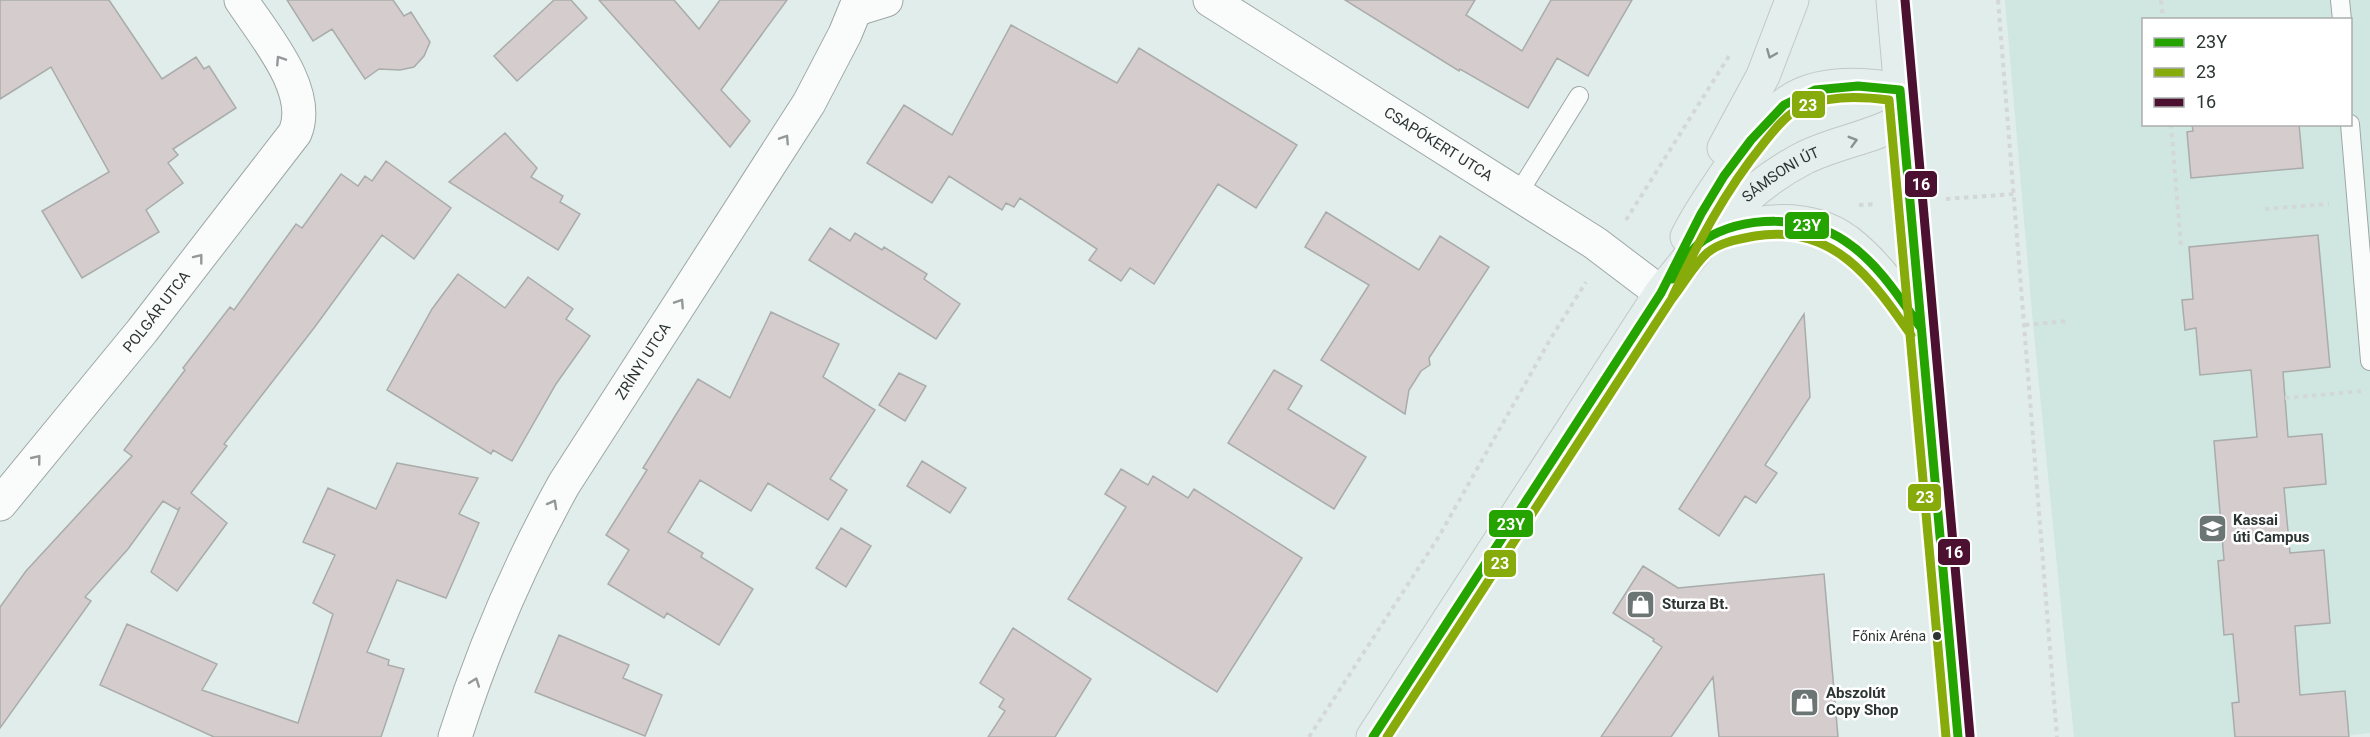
<svg xmlns="http://www.w3.org/2000/svg" width="2370" height="737" viewBox="0 0 2370 737" font-family="Roboto,sans-serif">
	<style>
		.built { fill: #d0e7e1; fill-rule: evenodd }
		.building { fill: #d4cccd; stroke: #a9acaa; stroke-width: 1.5 }
		.lines { fill: none; stroke-linecap: round; stroke-linejoin: round }
		.service-casing { stroke: #9da7a4; stroke-width: 20 }
		.minor-casing { stroke: #9da7a4; stroke-width: 35 }
		.primary-casing { stroke: #c2c8c7; stroke-width: 35 }
		.path { stroke: #d3d8d6; stroke-width: 4; stroke-dasharray: 4.5 4.5; stroke-linecap: butt }
		.service { stroke: #fafcfc; stroke-width: 18 }
		.minor { stroke: #fafcfc; stroke-width: 33 }
		.primary { stroke: #e4eeec; stroke-width: 33 }
		.bus-1-casing { stroke: #fff; stroke-width: 14 }
		.bus-2-casing { stroke: #fff; stroke-width: 14 }
		.bus-3-casing { stroke: #fff; stroke-width: 14 }
		.bus-1 { stroke: #25a400; stroke-width: 9 }
		.bus-2 { stroke: #86ab0a; stroke-width: 9 }
		.bus-3 { stroke: #4c1130; stroke-width: 9 }
		.oneway { stroke: #889290 }
		.oneway2 { stroke: #939898 }
		.bus-dot { fill: #2c3533; stroke: #fff; stroke-width: 2 }
		.labels { text-anchor: middle; stroke-width: 5; stroke-linejoin: round; paint-order: stroke }
		.bus-label { font-size: 14px; fill: #2c3533; stroke: #fff; text-anchor: end }
		.street-label { font-size: 15px; fill: #2c3533; stroke: #fff }
		.poi-label { font-size: 15px; font-weight: bold; fill: #2c3533; stroke: #fff; text-anchor: start }
		.line-badge { stroke: #fff; stroke-width: 2 }
		.badge-label { font-size: 16px; text-anchor: middle; font-weight: bold; fill: #fff }
	</style>
	<rect width="100%" height="100%" fill="#e1edea"/>
	<!-- built -->
	<path class="built" d="M2005 0H2370V733L2335 737H2074L2033 324ZM2144 20H2350V124H2144Z"/>
	<!-- building -->
	<path class="building" d="M0 0H109L162 79 196 57 204 69 209 66 236 108 173 149 178 155 168 163 183 183 146 210 159 232 82 278 42 211 109 172 51 67 0 99Z
		M287 0H393L404 16 411 12 430 42 424 56 414 67 400 70 379 69 365 79 332 29 313 41Z
		M554 0H571L587 18 517 81 494 56Z
		M599 0H674L699 29 720 0H787L721 90 750 121 730 147Z
		M1345 0H1475L1466 15 1522 51 1551 0H1632L1588 76 1557 58 1528 108 1460 69 1459 71Z
		M1011 25 1117 83 1139 48 1297 145 1256 208 1218 184 1154 284 1130 268 1121 281 1089 260 1097 249 1020 198 1014 207 1006 203 1002 210 949 176 932 203 867 163 904 105 952 135Z
		M2192 124H2299L2303 168 2191 178 2187 132 2193 131Z
		M505 133 537 168 531 177 563 196 560 202 580 214 558 250 449 182Z
		M386 161 451 208 414 259 382 235 314 328 224 444 227 446 191 493 227 523 177 591 151 572 180 507 178 510 163 501 128 549 85 597 91 601 0 728V607L26 571 132 456 124 450 185 370 183 368 230 307 234 310 296 224 302 228 341 174 358 186 365 176 372 181Z
		M1326 212 1419 270 1440 236 1489 267 1429 358 1430 365 1421 371 1409 390 1405 414 1321 360 1369 285 1305 247Z
		M830 228 850 241 855 233 882 250 884 247 927 274 924 279 960 304 936 339 809 260Z
		M2318 235 2330 367 2283 372 2288 437 2322 434 2326 484 2284 488 2290 553 2324 550 2330 623 2295 626 2300 695 2345 691 2349 737H2235L2232 703 2239 702 2233 634 2224 635 2218 561 2224 560 2214 441 2257 437 2251 370 2200 375 2196 328 2185 330 2182 300 2193 299 2189 247Z
		M458 274 505 308 528 277 573 309 566 319 590 336 556 384 512 461 493 450 491 454 387 390 432 309Z
		M771 312 839 344 823 377 875 410 830 479 847 490 828 520 768 483 751 511 700 480 668 532 703 553 701 557 753 589 719 645 667 613 664 618 608 584 629 550 606 535 647 470 643 468 698 379 730 398Z
		M1804 314 1810 397 1765 465 1777 473 1756 503 1745 496 1719 536 1679 509Z
		M1274 370 1302 386 1288 409 1366 457 1334 509 1228 443Z
		M899 373 926 386 905 421 879 405Z
		M922 461 966 488 950 513 907 486Z
		M397 463 478 478 459 514 479 523 446 598 397 580 367 652 389 660 388 665 404 669 381 737H214L100 685 127 624 217 664 202 690 298 723 333 614 313 603 335 555 303 542 328 488 376 509Z
		M1121 469 1148 485 1153 476 1188 498 1194 489 1302 558 1217 692 1068 599 1126 507 1105 494Z
		M841 528 871 546 846 587 816 568Z
		M1643 566 1678 588 1824 574 1838 737H1719L1713 677 1671 737H1601L1662 647 1653 641 1654 639 1613 613Z
		M1013 628 1091 679 1055 737H988L1005 711 999 707 1004 699 980 683Z
		M559 635 629 665 623 678 662 695 645 736 535 692Z"/>
	<g class="lines">
		<defs>
			<path id="service" d="M2340 0 2342 20
				M2350 124 2370 361
				M1518 194 1579 96"/>
			<g id="minor">
				<path id="s1" d="M1210 0 1595 243 1661 293"/>
				<path d="M857 9 886 0"/>
				<path id="s2" d="M0 504 142 331 295 133C313 91 264 35 241 0"/>
				<path id="s3" d="M455 737C483 649 519 565 564 484L809 103 845 34 859 0"/>
			</g>
			<g id="primary">
				<path d="M1893 0 1958 737"/>
				<path d="M1724 148 1763 76 1792 0"/>
				<path d="M1687 237C1698 214 1714 192 1728 171 1744 147 1764 118 1788 102 1820 80 1865 84 1900 90"/>
				<path d="M1706 239C1749 220 1806 211 1847 241 1877 264 1899 297 1921 328"/>
				<path id="s4" d="M1373 737 1661 293C1702 241 1743 189 1804 158 1836 142 1872 138 1903 120"/>
			</g>
		</defs>
		<!-- service casing -->
		<use href="#service" class="service-casing"/>
		<!-- minor casing -->
		<use href="#minor" class="minor-casing"/>
		<!-- primary casing -->
		<use href="#primary" class="primary-casing"/>
		<!-- path -->
		<path class="path" d="M1998 0 2057 737
			M2161 0 2163 20
			M2171 124 2181 247
			M1946 199 2014 194
			M1859 205 1876 204
			M2265 209 2329 204
			M1626 220 1729 56
			M2025 325 2067 321
			M2285 398 2363 391
			M1309 737 1438 538 1551 338 1586 282"/>
		<!-- service -->
		<use href="#service" class="service"/>
		<!-- minor -->
		<use href="#minor" class="minor"/>
		<!-- primary -->
		<use href="#primary" class="primary"/>
		<defs>
			<path id="bus-1" d="M1672 279C1682 266 1690 249 1704 240 1744 215 1807 215 1845 241 1877 262 1899 297 1921 328
				M1373 737 1661 293 1701 214 1724 176 1751 140 1784 105 1815 90 1858 86 1900 90 1958 737"/>
			<path id="bus-2" d="M1672 298C1697 244 1725 191 1763 144 1772 133 1782 119 1795 111 1823 95 1858 96 1889 100L1946 737
				M1387 737 1671 300C1683 285 1693 266 1707 253 1720 242 1739 239 1755 236 1833 223 1872 279 1911 335"/>
			<path id="bus-3" d="M1905 0 1970 736"/>
		</defs>
		<!-- bus-1 casing -->
		<use href="#bus-1" class="bus-1-casing"/>
		<!-- bus-2 casing -->
		<use href="#bus-2" class="bus-2-casing"/>
		<!-- bus-3 casing -->
		<use href="#bus-3" class="bus-3-casing"/>
		<!-- bus-1 -->
		<use href="#bus-1" class="bus-1"/>
		<!-- bus-2 -->
		<use href="#bus-2" class="bus-2"/>
		<!-- bus-3 -->
		<use href="#bus-3" class="bus-3"/>
	</g>
	<!-- one-way arrows -->
	<defs><path id="oneway-chevron" d="M-2-3.5L2.5 0L-2 3.5" fill="none" stroke-width="1.6" stroke-linecap="round" stroke-linejoin="round" transform="scale(1.5)"/></defs>
	<g class="oneway">
		<use href="#oneway-chevron" transform="translate(1771 54) rotate(112)"/>
		<use href="#oneway-chevron" transform="translate(1853 141) rotate(-16)"/>
	</g>
	<g class="oneway2">
		<use href="#oneway-chevron" transform="translate(280 60) rotate(-123)"/>
		<use href="#oneway-chevron" transform="translate(785 139) rotate(-57)"/>
		<use href="#oneway-chevron" transform="translate(199 258) rotate(-52)"/>
		<use href="#oneway-chevron" transform="translate(680 303) rotate(-57)"/>
		<use href="#oneway-chevron" transform="translate(37 459) rotate(-51)"/>
		<use href="#oneway-chevron" transform="translate(553 504) rotate(-61)"/>
		<use href="#oneway-chevron" transform="translate(475 682) rotate(-70)"/>
	</g>
	<!-- icons -->
	<defs>
		<symbol id="university-square" viewBox="-11 -11 22 22"><rect x="-9" y="-9" width="18" height="18" rx="4" fill="#6b7573" stroke="#fff"/><path d="M0-5L7-2L0 1L-7-2ZM-4 1L0 2.5L4 1V4Q0 6-4 4Z" fill="#fff"/></symbol>
		<symbol id="shop-square" viewBox="-11 -11 22 22"><rect x="-9" y="-9" width="18" height="18" rx="4" fill="#6b7573" stroke="#fff"/><path d="M-5-2.5h2.3a2.7 3.5 0 0 1 5.4 0H5L5.5 6h-11ZM-1.5-2.5h3a1.5 2.3 0 0 0-3 0Z" fill="#fff"/></symbol>
	</defs>
	<g fill-rule="evenodd">
		<use href="#university-square" x="2196" y="512" width="33" height="33"/>
		<use href="#shop-square" x="1624" y="588" width="33" height="33"/>
		<use href="#shop-square" x="1788" y="686" width="33" height="33"/>
	</g>
	<!-- markers -->
	<circle class="bus-dot" cx="1937" cy="636" r="5"/>
	<g class="labels">
		<!-- bus labels -->
		<g class="bus-label">
			<text x="1926" y="641">Főnix Aréna</text>
		</g>
		<!-- street labels -->
		<g class="street-label">
			<text dy="5" stroke="none"><textPath href="#s1" startOffset="270">CSAPÓKERT UTCA</textPath></text>
			<text dy="5" stroke="none"><textPath href="#s4" startOffset="699">SÁMSONI ÚT</textPath></text>
			<text dy="5" stroke="none"><textPath href="#s2" startOffset="248">POLGÁR UTCA</textPath></text>
			<text dy="5" stroke="none"><textPath href="#s3" startOffset="422">ZRÍNYI UTCA</textPath></text>
		</g>
		<!-- poi labels -->
		<g class="poi-label">
			<text x="2233" y="525">Kassai<tspan x="2233" dy="17">úti Campus</tspan></text>
			<text x="1662" y="609">Sturza Bt.</text>
			<text x="1826" y="698">Abszolút<tspan x="1826" dy="17">Copy Shop</tspan></text>
		</g>
	</g>
	<g class="line-badge">
		<rect x="1791" y="90" width="35" height="29" rx="6" fill="#86ab0a"/>
		<rect x="1904" y="170" width="34" height="28" rx="6" fill="#4c1130"/>
		<rect x="1784" y="211" width="46" height="29" rx="6" fill="#25a400"/>
		<rect x="1907" y="483" width="35" height="29" rx="6" fill="#86ab0a"/>
		<rect x="1488" y="509" width="46" height="29" rx="6" fill="#25a400"/>
		<rect x="1937" y="538" width="34" height="28" rx="6" fill="#4c1130"/>
		<rect x="1483" y="549" width="34" height="29" rx="6" fill="#86ab0a"/>
	</g>
	<g class="badge-label">
		<text x="1808" y="111">23</text>
		<text x="1921" y="190">16</text>
		<text x="1807" y="231">23Y</text>
		<text x="1925" y="503">23</text>
		<text x="1511" y="530">23Y</text>
		<text x="1954" y="558">16</text>
		<text x="1500" y="569">23</text>
	</g>
	<!-- legend -->
	<rect x="2142" y="18" width="210" height="108" fill="#ffffff" stroke="#abaead" stroke-width="1.5"/>
	<rect x="2154" y="38" width="30" height="9" fill="#25a400" stroke="#abaead" stroke-width="1.5"/>
	<text x="2196" y="48" font-size="18" fill="#2c3533">23Y</text>
	<rect x="2154" y="68" width="30" height="9" fill="#86ab0a" stroke="#abaead" stroke-width="1.5"/>
	<text x="2196" y="78" font-size="18" fill="#2c3533">23</text>
	<rect x="2154" y="98" width="30" height="9" fill="#4c1130" stroke="#abaead" stroke-width="1.5"/>
	<text x="2196" y="108" font-size="18" fill="#2c3533">16</text>
</svg>
